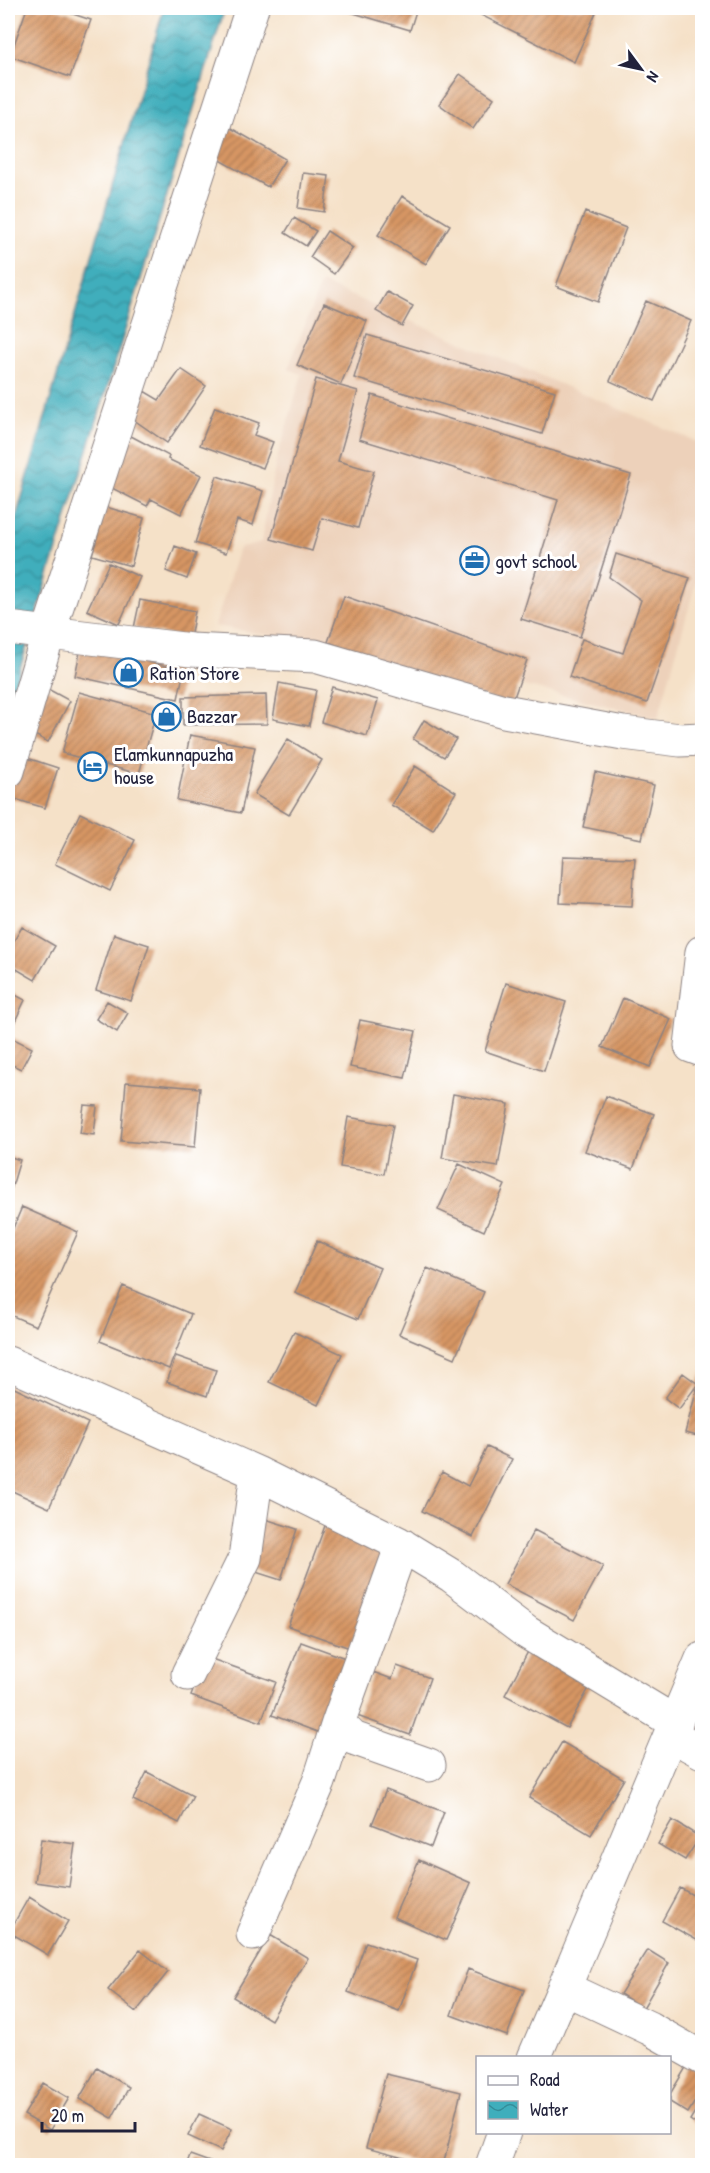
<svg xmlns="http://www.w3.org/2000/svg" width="710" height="2173" viewBox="0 0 710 2173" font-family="'Patrick Hand',sans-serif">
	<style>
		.built { fill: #edd1ba }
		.water { fill: url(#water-waves); stroke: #30687c; stroke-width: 1.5 }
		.building { fill: url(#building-hatch) }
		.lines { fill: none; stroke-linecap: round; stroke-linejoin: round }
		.minor-casing { stroke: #8c8282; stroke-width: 35 }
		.minor { stroke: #fff; stroke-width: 33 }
		.labels { text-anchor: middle; stroke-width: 6; stroke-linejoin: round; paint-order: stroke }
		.poi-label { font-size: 20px; fill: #22223b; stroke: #fff; text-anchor: start }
	</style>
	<defs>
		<pattern id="water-waves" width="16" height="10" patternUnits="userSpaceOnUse" patternTransform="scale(1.5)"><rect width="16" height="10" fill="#3faebc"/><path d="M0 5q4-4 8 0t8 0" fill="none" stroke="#348d9a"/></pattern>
		<pattern id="building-hatch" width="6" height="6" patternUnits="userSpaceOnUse" patternTransform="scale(1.5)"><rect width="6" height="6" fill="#d79663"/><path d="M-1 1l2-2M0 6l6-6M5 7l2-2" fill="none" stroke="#ae7a53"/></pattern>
	</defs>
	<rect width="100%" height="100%" fill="#fff"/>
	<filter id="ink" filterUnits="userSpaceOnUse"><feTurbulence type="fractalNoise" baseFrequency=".0167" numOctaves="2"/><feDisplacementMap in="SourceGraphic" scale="12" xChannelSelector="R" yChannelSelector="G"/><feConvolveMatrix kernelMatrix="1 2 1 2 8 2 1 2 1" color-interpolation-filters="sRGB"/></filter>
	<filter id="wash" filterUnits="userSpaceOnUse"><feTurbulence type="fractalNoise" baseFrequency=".008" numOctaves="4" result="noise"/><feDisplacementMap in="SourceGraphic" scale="24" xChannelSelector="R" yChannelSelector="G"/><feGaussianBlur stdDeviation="1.35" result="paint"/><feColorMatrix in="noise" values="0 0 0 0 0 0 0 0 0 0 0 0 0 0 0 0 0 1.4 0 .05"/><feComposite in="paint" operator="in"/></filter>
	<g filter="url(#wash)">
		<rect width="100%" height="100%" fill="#f5e1c8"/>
		<!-- built -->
		<path class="built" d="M321 283 702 444V560L658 718 416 660 215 626 239 548 261 542 276 462 302 374 288 369Z"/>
		<!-- water -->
		<path class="water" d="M164 8H225L8 707V545Z"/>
		<g id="blocks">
			<!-- building -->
			<path class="building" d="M27 8H55L91 20 70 77 10 56Z
				M348 8H417L410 30 347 11Z
				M472 8H598L574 62 471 10Z
				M460 74 494 98 473 129 439 104Z
				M229 127 285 159 268 187 212 156Z
				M303 173 329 176 324 212 298 208Z
				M402 196 450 225 426 264 378 235Z
				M585 212 626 228 598 302 556 286Z
				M294 218 316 231 306 246 285 233Z
				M327 231 353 248 334 274 310 257Z
				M387 292 413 306 402 326 376 311Z
				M646 301 691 321 654 401 610 381Z
				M324 303 367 321 341 384 297 365Z
				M367 335 555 391 542 434 354 378Z
				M181 369 206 386 167 443 127 415 144 391 159 400Z
				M316 379 358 391 338 461 374 471 358 528 322 518 312 551 271 539Z
				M372 395 631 475 580 637 521 619 558 500 359 439Z
				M215 407 259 423 254 435 273 442 263 468 200 445Z
				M131 436 169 456 168 459 201 475 181 514 151 499 147 506 106 485Z
				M217 476 263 491 253 525 237 520 226 553 195 543Z
				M106 507 144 518 131 566 92 555Z
				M175 546 196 554 187 579 166 571Z
				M616 554 690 578 647 703 569 677 582 639 623 653 641 600 609 577Z
				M109 563 140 577 119 624 87 610Z
				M344 596 527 660 511 706 328 642Z
				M140 600 195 611 190 639 134 628Z
				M81 647 184 670 178 699 75 676Z
				M279 683 316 690 309 726 273 719Z
				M332 687 378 700 367 736 321 722Z
				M46 688 70 701 48 742 25 730Z
				M79 692 156 713 139 774 62 753Z
				M266 695 267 724 183 725V697Z
				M424 720 456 739 444 757 413 739Z
				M190 735 255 747 241 813 177 800Z
				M288 739 322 760 289 815 254 794Z
				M21 756 58 768 45 808 8 797Z
				M415 766 456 792 433 830 391 805Z
				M595 772 654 785 642 839 583 827Z
				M80 813 135 840 110 891 55 864Z
				M563 856 635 858 632 906 560 903Z
				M22 927 55 946 35 980 8 964V951Z
				M114 934 149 945 131 1001 96 990Z
				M506 983 566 1002 544 1071 485 1051Z
				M8 991 25 1000 8 1036 32 1048 21 1069 8 1063Z
				M623 998 671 1019 650 1067 602 1047Z
				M107 1001 128 1013 117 1032 96 1019Z
				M360 1020 416 1031 405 1078 350 1067Z
				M126 1082 200 1088 195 1147 121 1141Z
				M453 1094 509 1104 498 1167 442 1158Z
				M606 1096 654 1114 633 1169 585 1151Z
				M84 1105 97 1106 94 1135 80 1133Z
				M348 1117 393 1125 384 1174 340 1167Z
				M8 1156 20 1160 8 1200Z
				M459 1164 505 1185 484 1231 438 1210Z
				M22 1207 78 1232 36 1326 8 1314V1240Z
				M317 1241 380 1268 358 1319 295 1293Z
				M427 1268 484 1292 455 1358 399 1334Z
				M123 1286 191 1314 169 1369 100 1341Z
				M294 1332 342 1354 318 1405 269 1382Z
				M176 1356 216 1370 207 1396 167 1382Z
				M702 1371V1437L685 1433Z
				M683 1373 698 1384 679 1409 665 1398Z
				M8 1385 88 1423 49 1508 8 1489Z
				M487 1447 512 1459 473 1537 422 1511 442 1472 468 1486Z
				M262 1518 297 1529 281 1580 246 1569Z
				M326 1523 387 1545 350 1648 288 1626Z
				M534 1530 603 1566 574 1620 505 1584Z
				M301 1642 348 1659 320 1733 272 1715Z
				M531 1646 594 1679 567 1728 505 1695Z
				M206 1657 276 1682 261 1722 191 1696Z
				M397 1666 430 1678 410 1735 357 1716 373 1672 392 1679Z
				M562 1742 624 1779 591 1835 529 1798Z
				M147 1772 193 1796 179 1823 133 1800Z
				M386 1790 444 1812 431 1847 372 1824Z
				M672 1820 700 1837 685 1860 658 1844Z
				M41 1839 75 1844 69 1887 35 1882Z
				M419 1860 471 1883 446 1940 394 1917Z
				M680 1888 702 1900V1943L662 1921Z
				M29 1897 68 1921 48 1955 9 1932Z
				M270 1935 308 1958 271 2020 233 1997Z
				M366 1942 417 1960 399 2011 348 1992Z
				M140 1950 168 1972 136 2012 108 1990Z
				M648 1950 669 1963 643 2008 620 1994Z
				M468 1969 524 1990 507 2036 451 2015Z
				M688 2064 702 2074V2090L688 2113 670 2102V2094Z
				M97 2068 129 2087 112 2118 79 2099Z
				M386 2074 461 2092 443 2166H434L366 2148Z
				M43 2083 69 2098 50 2130 24 2115Z
				M702 2100V2128L690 2120Z
				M199 2114 232 2129 221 2151 188 2136Z
				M190 2155 218 2165V2166H186Z"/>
		</g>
	</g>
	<g filter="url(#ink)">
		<use href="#blocks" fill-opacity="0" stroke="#8c8282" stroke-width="1.5"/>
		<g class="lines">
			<defs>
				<path id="minor" d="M8 628 191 650 315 656 504 711 623 733 680 740 702 739
					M8 771 48 634 252 8
					M702 952 691 1046 702 1050
					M8 1363 257 1473 398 1543 452 1576 526 1632 676 1723
					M402 1545 338 1723 353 1738 429 1765
					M702 1659 564 1988 649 2028 702 2058
					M188 1674 245 1558 257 1473
					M671 1735 702 1752
					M253 1934 319 1782 338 1723
					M534 2058 564 1988
					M492 2166 504 2132"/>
			</defs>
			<!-- minor casing -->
			<use href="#minor" class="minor-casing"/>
			<!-- minor -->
			<use href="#minor" class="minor"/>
		</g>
	</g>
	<!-- icons -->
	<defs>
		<symbol id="office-ring" viewBox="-11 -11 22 22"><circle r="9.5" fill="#fff" stroke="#1f6fb2" stroke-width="1.5"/><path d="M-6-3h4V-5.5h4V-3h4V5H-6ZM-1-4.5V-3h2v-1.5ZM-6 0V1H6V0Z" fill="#1f6fb2"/></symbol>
		<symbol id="shop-ring" viewBox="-11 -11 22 22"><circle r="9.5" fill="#fff" stroke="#1f6fb2" stroke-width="1.5"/><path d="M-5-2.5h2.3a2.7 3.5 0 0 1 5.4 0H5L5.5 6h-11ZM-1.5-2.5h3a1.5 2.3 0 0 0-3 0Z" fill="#1f6fb2"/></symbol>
		<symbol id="hotel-ring" viewBox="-11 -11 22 22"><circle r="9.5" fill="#fff" stroke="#1f6fb2" stroke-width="1.5"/><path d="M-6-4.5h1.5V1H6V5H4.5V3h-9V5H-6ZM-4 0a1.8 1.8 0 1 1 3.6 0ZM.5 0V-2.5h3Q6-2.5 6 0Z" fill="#1f6fb2"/></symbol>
	</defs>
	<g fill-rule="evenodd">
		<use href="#office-ring" x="458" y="544" width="33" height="33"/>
		<use href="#shop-ring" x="112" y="656" width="33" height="33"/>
		<use href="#shop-ring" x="150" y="700" width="33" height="33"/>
		<use href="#hotel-ring" x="76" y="750" width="33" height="33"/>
	</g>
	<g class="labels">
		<!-- poi labels -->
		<g class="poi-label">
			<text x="495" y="568">govt school</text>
			<text x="150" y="680">Ration Store</text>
			<text x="187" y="723">Bazzar</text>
			<text x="114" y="761">Elamkunnapuzha<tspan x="114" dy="23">house</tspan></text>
		</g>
	</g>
	<!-- margin -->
	<rect width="710" height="2173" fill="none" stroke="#fff" stroke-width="30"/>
	<!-- legend -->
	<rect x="476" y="2056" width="195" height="78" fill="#ffffff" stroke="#a7a7b1" stroke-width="1.5"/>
	<rect x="488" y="2076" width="30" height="9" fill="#ffffff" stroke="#a7a7b1" stroke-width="1.5"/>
	<text x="530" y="2086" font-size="18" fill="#22223b">Road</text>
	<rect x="488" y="2101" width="30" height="18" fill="url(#water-waves)" stroke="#a7a7b1" stroke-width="1.5"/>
	<text x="530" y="2116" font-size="18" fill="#22223b">Water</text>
	<!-- north arrow -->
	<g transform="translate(641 69) rotate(123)" stroke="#ffffff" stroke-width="4.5" paint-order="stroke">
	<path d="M0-4.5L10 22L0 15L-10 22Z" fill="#22223b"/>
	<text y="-9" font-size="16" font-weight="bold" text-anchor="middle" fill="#22223b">N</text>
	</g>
	<!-- scale -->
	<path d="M42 2122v9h93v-9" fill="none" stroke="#22223b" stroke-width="3"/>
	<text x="51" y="2122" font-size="18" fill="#22223b" stroke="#ffffff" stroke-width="4.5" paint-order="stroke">20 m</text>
</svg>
